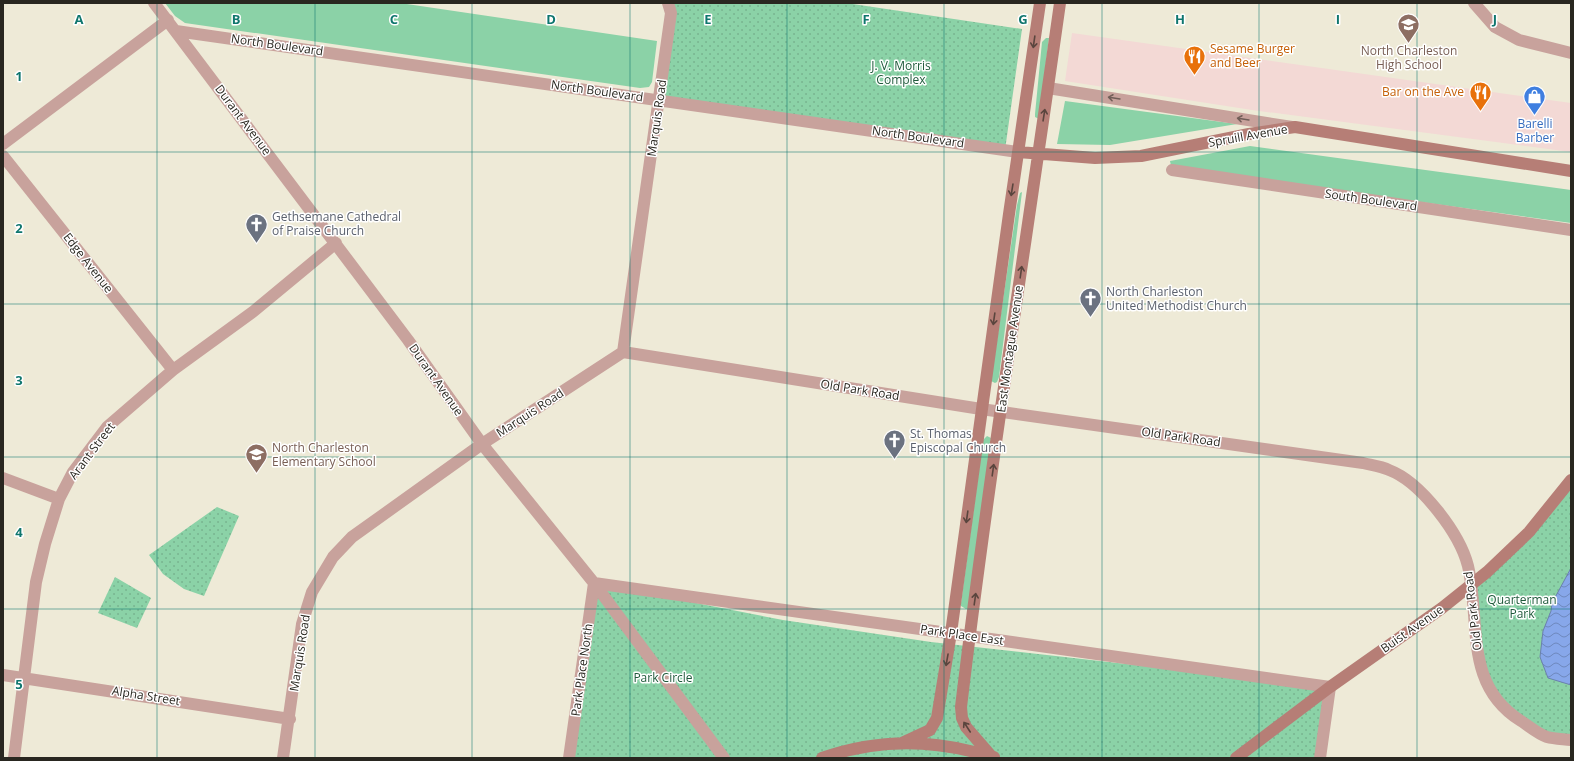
<svg xmlns="http://www.w3.org/2000/svg" width="1574" height="761" viewBox="0 0 1574 761" font-family="'Open Sans',sans-serif">
	<style>
		.commercial { fill: #f3d9d5 }
		.grass { fill: #8bd2a7 }
		.park { fill: url(#park-dots) }
		.water { fill: url(#water-waves); stroke: #6b81ad }
		.lines { fill: none; stroke-linecap: round; stroke-linejoin: round }
		.street { stroke: #c8a29c; stroke-width: 12 }
		.secondary { stroke: #b67e76; stroke-width: 12 }
		.oneway { stroke: #5a453e }
		.oneway2 { stroke: #715e58 }
		.grid { fill: none; stroke: #0f766e; stroke-width: 1; stroke-opacity: 0.55 }
		.labels { text-anchor: middle; stroke-width: 3; stroke-linejoin: round; paint-order: stroke }
		.street-label { font-size: 12px; fill: #292720; stroke: #fff }
		.food-label { font-size: 12px; fill: #c56008; stroke: #fff; text-anchor: start }
		.education-label { font-size: 12px; fill: #785e54; stroke: #fff }
		.park-label { font-size: 12px; fill: #1f5a3b; stroke: #fff }
		.shop-label { font-size: 12px; fill: #366cbe; stroke: #fff }
		.worship-label { font-size: 12px; fill: #5b616d; stroke: #fff; text-anchor: start }
		.grid-label { font-size: 13px; text-anchor: middle; font-weight: bold; fill: #0f766e; stroke: #fff; stroke-width: 3; stroke-linejoin: round; paint-order: stroke }
	</style>
	<defs>
		<pattern id="park-dots" width="8" height="8" patternUnits="userSpaceOnUse"><rect width="8" height="8" fill="#8bd2a7"/><path d="M2 2h.1M6 6h.1" fill="none" stroke="#78b48f" stroke-width="1.8" stroke-linecap="round"/></pattern>
		<pattern id="water-waves" width="16" height="10" patternUnits="userSpaceOnUse"><rect width="16" height="10" fill="#87a7ea"/><path d="M0 5q4-4 8 0t8 0" fill="none" stroke="#6e88bd"/></pattern>
	</defs>
	<rect width="100%" height="100%" fill="#eeead7"/>
	<!-- commercial -->
	<path class="commercial" d="M1072 33 1571 103V152L1252 110 1065 81Z"/>
	<!-- grass -->
	<path class="grass" d="M165 3H400L657 41 652 82 649 87 640 88 185 23 175 16Z
		M1046 38H1049L1039 119 1035 117V114L1042 42Z
		M1065 101 1237 124 1110 145 1057 144Z
		M1250 146 1571 190V223L1428 203 1172 170 1170 161Z
		M1022 192 999 377 997 382 995 383 991 381 1017 205 1020 193Z
		M987 436 991 438 970 608 966 609 961 606V603L983 440Z"/>
	<!-- park -->
	<path class="park" d="M673 3H846L1022 29 1005 150 659 100Z
		M1571 481V739L1547 736 1515 716 1486 679 1471 585Z
		M217 507 239 516 204 596 184 589 163 574 149 555Z
		M115 577 151 598 137 628 98 613Z
		M594 583 783 620 931 642 1330 687 1320 758H569Z"/>
	<!-- water -->
	<path class="water" d="M1571 568V685L1548 678 1540 657 1543 631 1551 611 1552 603Z"/>
	<g class="lines">
		<!-- street -->
		<path class="street" d="M154 3 408 340 482 444 594 583 724 758
			M1474 3 1495 27 1519 40 1571 53
			M176 31 1018 152
			M1048 88 1292 127
			M3 144 168 20
			M3 156 173 370
			M1172 170 1571 230
			M623 352 981 409 1363 463C1371 465 1381 466 1389 470 1421 482 1460 534 1468 566 1481 622 1463 685 1521 721 1529 726 1538 734 1547 737 1554 739 1563 739 1571 740
			M3 478 59 499
			M3 675 290 719
			M14 758 36 582 45 544 59 499 73 472 107 427 173 370 254 311 336 243
			M283 758 302 624 312 592 333 557 352 537 482 444 623 352 671 13 668 3
			M569 758 594 583 1330 687 1320 758"/>
		<!-- secondary -->
		<path class="secondary" d="M1018 152 1095 158 1141 156 1249 134 1295 127 1571 171
			M902 743 930 730 937 718 951 633 1009 214 1040 3
			M992 757 966 727 962 718 961 707C989 472 1027 238 1060 3
			M822 758C870 741 921 739 970 751 978 753 986 754 994 757
			M1236 758 1330 687 1442 608 1487 572 1529 532 1571 480"/>
	</g>
	<!-- one-way arrows -->
	<defs><path id="oneway-shaft" d="M-6 0H5M1.5-3L5.5 0L1.5 3" fill="none" stroke-width="1.6" stroke-linecap="round" stroke-linejoin="round"/></defs>
	<g class="oneway">
		<use href="#oneway-shaft" transform="translate(1034 42) rotate(98)"/>
		<use href="#oneway-shaft" transform="translate(1044 115) rotate(-81)"/>
		<use href="#oneway-shaft" transform="translate(1012 190) rotate(99)"/>
		<use href="#oneway-shaft" transform="translate(1021 272) rotate(-82)"/>
		<use href="#oneway-shaft" transform="translate(994 319) rotate(98)"/>
		<use href="#oneway-shaft" transform="translate(993 470) rotate(-82)"/>
		<use href="#oneway-shaft" transform="translate(967 517) rotate(98)"/>
		<use href="#oneway-shaft" transform="translate(975 599) rotate(-82)"/>
		<use href="#oneway-shaft" transform="translate(947 660) rotate(100)"/>
		<use href="#oneway-shaft" transform="translate(967 727) rotate(-123)"/>
	</g>
	<g class="oneway2">
		<use href="#oneway-shaft" transform="translate(1114 98) rotate(-171)"/>
		<use href="#oneway-shaft" transform="translate(1243 119) rotate(-171)"/>
	</g>
	<!-- grid -->
	<path class="grid" d="M157 3V758M315 3V758M472 3V758M630 3V758M787 3V758M944 3V758M1102 3V758M1259 3V758M1417 3V758M3 152H1571M3 304H1571M3 457H1571M3 609H1571"/>
	<!-- icons -->
	<defs>
		<symbol id="school-pin" viewBox="-11 -11 22 30"><path d="M0 17L-7.5 6A9.5 9.5 0 1 1 7.5 6Z" fill="#8d6e63" stroke="#fff"/><path d="M0-5L7-2L0 1L-7-2ZM-4 1L0 2.5L4 1V4Q0 6-4 4Z" fill="#fff"/></symbol>
		<symbol id="restaurant-pin" viewBox="-11 -11 22 30"><path d="M0 17L-7.5 6A9.5 9.5 0 1 1 7.5 6Z" fill="#e8710a" stroke="#fff"/><path d="M-5-6h1v4h1v-4h1v4h1v-4h1v5L-1.5 .5V6h-2V.5L-5-1ZM5-6V6H3V1.5H1.5Q1.5-4 5-6Z" fill="#fff"/></symbol>
		<symbol id="shop-pin" viewBox="-11 -11 22 30"><path d="M0 17L-7.5 6A9.5 9.5 0 1 1 7.5 6Z" fill="#3f7fe0" stroke="#fff"/><path d="M-5-2.5h2.3a2.7 3.5 0 0 1 5.4 0H5L5.5 6h-11ZM-1.5-2.5h3a1.5 2.3 0 0 0-3 0Z" fill="#fff"/></symbol>
		<symbol id="church-pin" viewBox="-11 -11 22 30"><path d="M0 17L-7.5 6A9.5 9.5 0 1 1 7.5 6Z" fill="#6b7280" stroke="#fff"/><path d="M-1.2-6h2.4v3.5h3.3v2.4h-3.3V6h-2.4V-.1h-3.3v-2.4h3.3Z" fill="#fff"/></symbol>
	</defs>
	<g fill-rule="evenodd">
		<use href="#school-pin" x="1396" y="12" width="25" height="34"/>
		<use href="#restaurant-pin" x="1182" y="44" width="25" height="34"/>
		<use href="#restaurant-pin" x="1468" y="80" width="25" height="34"/>
		<use href="#shop-pin" x="1522" y="84" width="25" height="34"/>
		<use href="#church-pin" x="244" y="212" width="25" height="34"/>
		<use href="#church-pin" x="1078" y="286" width="25" height="34"/>
		<use href="#church-pin" x="882" y="428" width="25" height="34"/>
		<use href="#school-pin" x="244" y="442" width="25" height="34"/>
	</g>
	<g class="labels">
		<!-- street labels -->
		<g class="street-label">
			<text transform="translate(277 45) rotate(8)" y="4">North Boulevard</text>
			<text transform="translate(597 91) rotate(8)" y="4">North Boulevard</text>
			<text transform="translate(657 118) rotate(-82)" y="4">Marquis Road</text>
			<text transform="translate(243 120) rotate(53)" y="4">Durant Avenue</text>
			<text transform="translate(1248 136) rotate(-10)" y="4">Spruill Avenue</text>
			<text transform="translate(918 137) rotate(8)" y="4">North Boulevard</text>
			<text transform="translate(1371 200) rotate(8)" y="4">South Boulevard</text>
			<text transform="translate(88 263) rotate(52)" y="4">Edge Avenue</text>
			<text transform="translate(1010 349) rotate(-82)" y="4">East Montague Avenue</text>
			<text transform="translate(436 380) rotate(55)" y="4">Durant Avenue</text>
			<text transform="translate(860 390) rotate(9)" y="4">Old Park Road</text>
			<text transform="translate(530 413) rotate(-33)" y="4">Marquis Road</text>
			<text transform="translate(1181 437) rotate(8)" y="4">Old Park Road</text>
			<text transform="translate(92 451) rotate(-53)" y="4">Arant Street</text>
			<text transform="translate(1473 611) rotate(-97)" y="4">Old Park Road</text>
			<text transform="translate(1412 629) rotate(-35)" y="4">Buist Avenue</text>
			<text transform="translate(962 635) rotate(8)" y="4">Park Place East</text>
			<text transform="translate(300 653) rotate(-81)" y="4">Marquis Road</text>
			<text transform="translate(582 670) rotate(-82)" y="4">Park Place North</text>
			<text transform="translate(146 696) rotate(9)" y="4">Alpha Street</text>
		</g>
		<!-- food labels -->
		<g class="food-label">
			<text x="1210" y="53">Sesame Burger<tspan x="1210" dy="14">and Beer</tspan></text>
			<text x="1464" y="96" text-anchor="end">Bar on the Ave</text>
		</g>
		<!-- education labels -->
		<g class="education-label">
			<text x="1409" y="55">North Charleston<tspan x="1409" dy="14">High School</tspan></text>
			<text x="272" y="452" text-anchor="start">North Charleston<tspan x="272" dy="14">Elementary School</tspan></text>
		</g>
		<!-- park labels -->
		<g class="park-label">
			<text x="901" y="70">J. V. Morris<tspan x="901" dy="14">Complex</tspan></text>
			<text x="1522" y="604">Quarterman<tspan x="1522" dy="14">Park</tspan></text>
			<text x="663" y="682">Park Circle</text>
		</g>
		<!-- shop labels -->
		<g class="shop-label">
			<text x="1535" y="128">Barelli<tspan x="1535" dy="14">Barber</tspan></text>
		</g>
		<!-- worship labels -->
		<g class="worship-label">
			<text x="272" y="221">Gethsemane Cathedral<tspan x="272" dy="14">of Praise Church</tspan></text>
			<text x="1106" y="296">North Charleston<tspan x="1106" dy="14">United Methodist Church</tspan></text>
			<text x="910" y="438">St. Thomas<tspan x="910" dy="14">Episcopal Church</tspan></text>
		</g>
	</g>
	<g class="grid-label">
		<text x="79" y="24">A</text>
		<text x="236" y="24">B</text>
		<text x="394" y="24">C</text>
		<text x="551" y="24">D</text>
		<text x="708" y="24">E</text>
		<text x="866" y="24">F</text>
		<text x="1023" y="24">G</text>
		<text x="1180" y="24">H</text>
		<text x="1338" y="24">I</text>
		<text x="1495" y="24">J</text>
		<text x="19" y="81">1</text>
		<text x="19" y="233">2</text>
		<text x="19" y="385">3</text>
		<text x="19" y="537">4</text>
		<text x="19" y="689">5</text>
	</g>
	<!-- border -->
	<rect width="1574" height="761" fill="none" stroke="#292720" stroke-width="8"/>
</svg>
